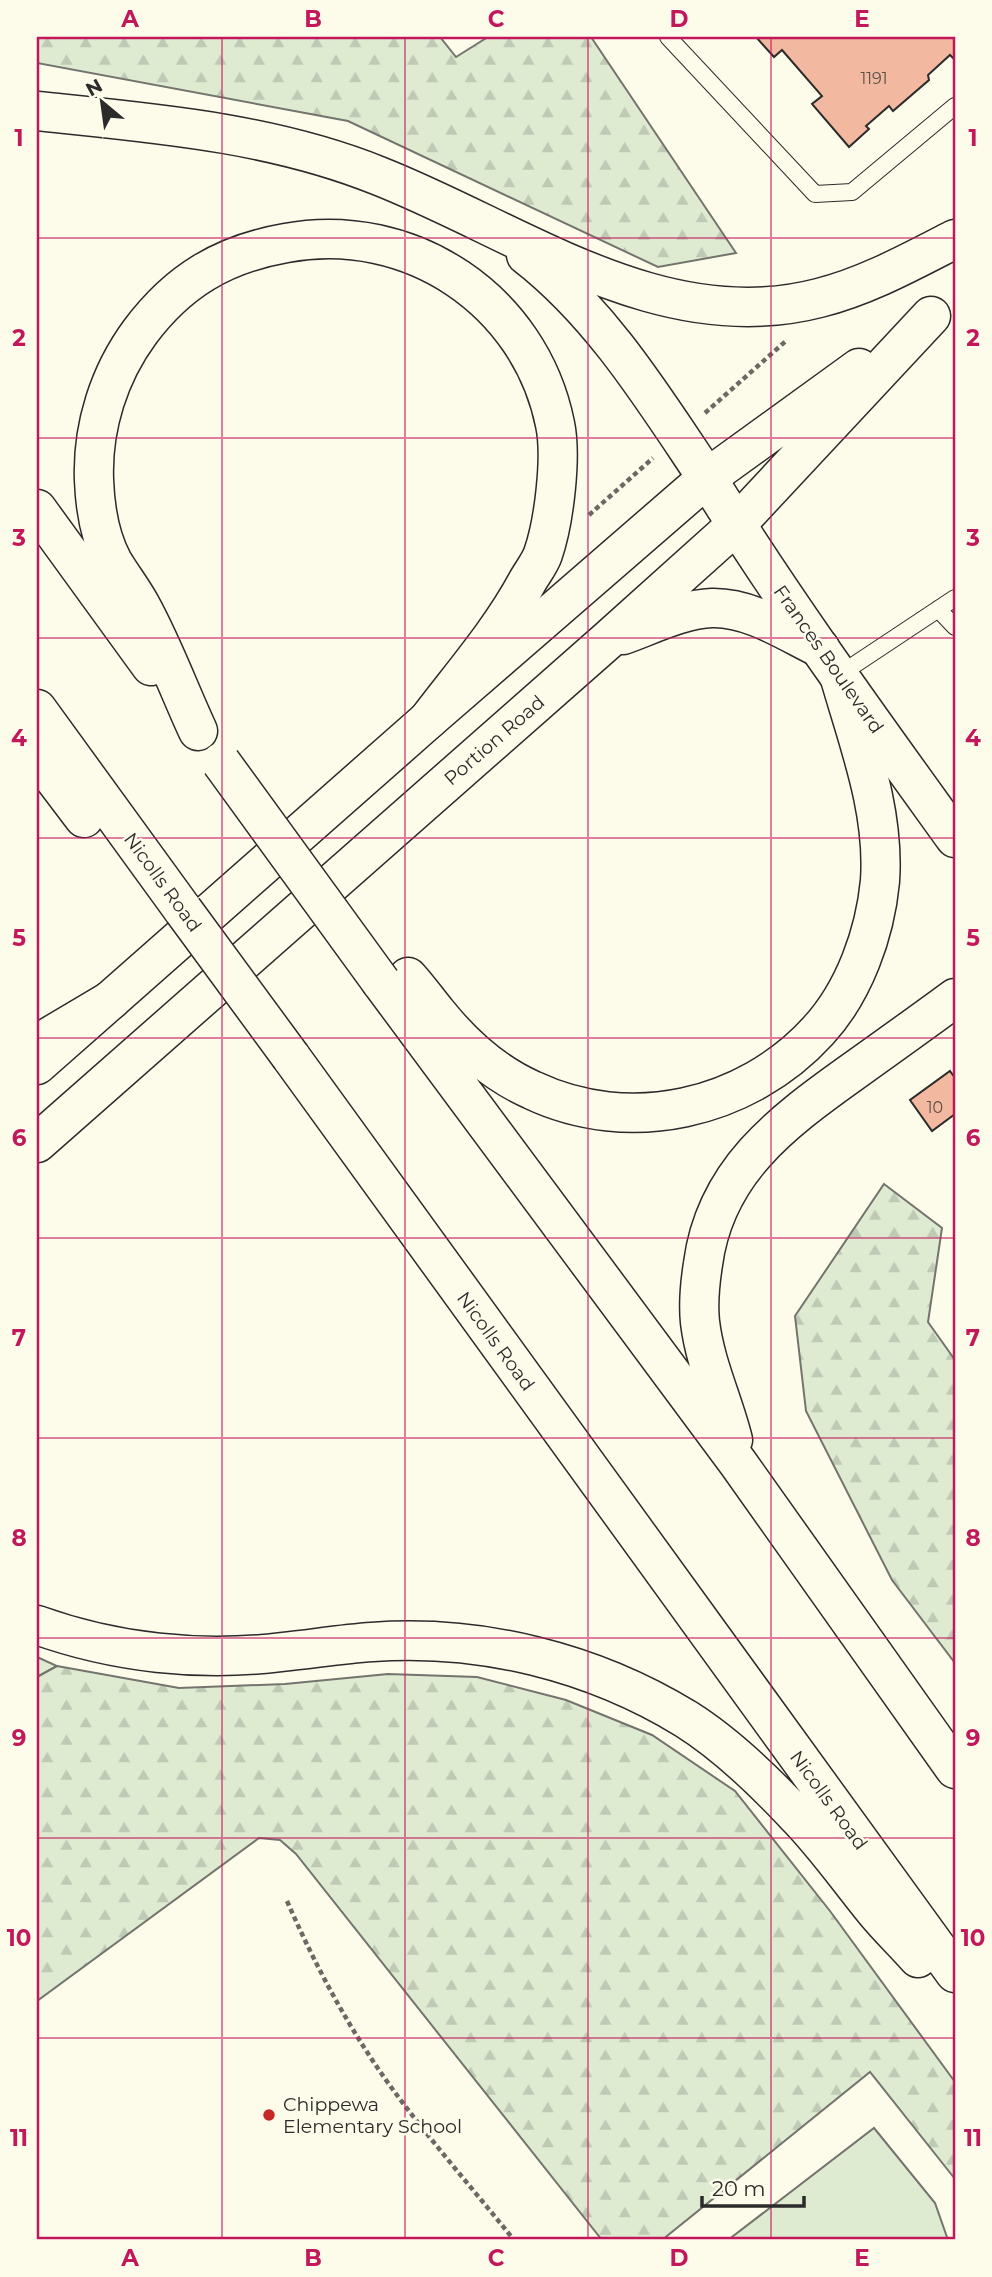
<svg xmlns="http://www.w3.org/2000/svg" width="992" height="2277" viewBox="0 0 992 2277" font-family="Montserrat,sans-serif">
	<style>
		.grass { fill: url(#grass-tufts); stroke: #74746e; stroke-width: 2 }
		.forest { fill: url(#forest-firs); stroke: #74746e; stroke-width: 2 }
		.garden { fill: #deebd1; stroke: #74746e; stroke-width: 2 }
		.building { fill: #f2b8a0; stroke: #2b2b2b; stroke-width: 2 }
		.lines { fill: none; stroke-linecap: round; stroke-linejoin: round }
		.service-casing { stroke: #2b2b2b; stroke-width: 18 }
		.tertiary-casing { stroke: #2b2b2b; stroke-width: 41 }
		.primary-casing { stroke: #2b2b2b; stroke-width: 41 }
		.trunk-casing { stroke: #2b2b2b; stroke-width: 41 }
		.path { stroke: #6a6964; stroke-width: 4.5; stroke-dasharray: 5 3.5; stroke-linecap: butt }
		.service { stroke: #fdfbea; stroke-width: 16 }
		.tertiary { stroke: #fdfbea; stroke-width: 38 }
		.primary { stroke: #fdfbea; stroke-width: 38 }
		.trunk { stroke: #fdfbea; stroke-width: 38 }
		.trunk-bridge-casing { stroke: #2b2b2b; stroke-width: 41; stroke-linecap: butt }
		.trunk-bridge { stroke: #fdfbea; stroke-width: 38 }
		.grid { fill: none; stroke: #c2185b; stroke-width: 2; stroke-opacity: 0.55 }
		.poi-dot { fill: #c62828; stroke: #fdfbea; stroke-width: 2.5 }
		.labels { text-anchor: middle; stroke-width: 5; stroke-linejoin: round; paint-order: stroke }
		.number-label { font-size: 16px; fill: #5d4e48 }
		.street-label { font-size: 19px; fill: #2b2b2b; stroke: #fdfbea }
		.poi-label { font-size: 19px; fill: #2b2b2b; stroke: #fdfbea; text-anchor: start }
		.neatline { fill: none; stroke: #c2185b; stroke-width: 2.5 }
		.grid-label { font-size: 23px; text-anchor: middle; font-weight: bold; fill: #c2185b }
	</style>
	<defs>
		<pattern id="grass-tufts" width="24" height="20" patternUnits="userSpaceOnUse" patternTransform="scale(1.75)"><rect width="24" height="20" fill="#deebd1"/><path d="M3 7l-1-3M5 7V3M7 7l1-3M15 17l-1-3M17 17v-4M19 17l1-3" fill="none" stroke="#bfcab4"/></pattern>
		<pattern id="forest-firs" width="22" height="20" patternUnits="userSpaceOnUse" patternTransform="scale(1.75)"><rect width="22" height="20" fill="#deebd1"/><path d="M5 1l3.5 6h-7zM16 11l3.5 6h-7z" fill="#bfcab4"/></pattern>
	</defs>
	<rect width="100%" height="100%" fill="#fdfbea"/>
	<!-- grass -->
	<path class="grass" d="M37 1657 57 1666 37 1677Z"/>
	<!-- forest -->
	<path class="forest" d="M37 37H440L456 57 488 37H591L736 253 658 267 348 121 37 63Z
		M884 1184 942 1228 928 1322 955 1360V1663L892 1580 806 1411 795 1316Z
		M57 1666 179 1688 285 1684 388 1674 477 1677 566 1700 652 1735 735 1791 830 1911 955 2082V2179L870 2072 662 2240H602L296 1854 280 1840 259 1838 37 2001V1677Z"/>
	<!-- garden -->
	<path class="garden" d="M874 2128 935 2203 948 2240H728Z"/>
	<!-- building -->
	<path class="building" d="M756 37H955V60L950 55 928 75 929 80 893 111 889 106 866 126 869 129 849 147 812 104 822 96 782 50 774 57Z
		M950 1071 955 1078V1114L932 1131 910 1100Z"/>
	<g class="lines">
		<defs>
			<path id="service" d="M668 37 815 194 852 192 955 106
				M938 609 955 627
				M839 675 955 598"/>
			<path id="tertiary" d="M707 478C784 602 870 720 955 838"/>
			<path id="primary" d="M623 635C651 625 683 609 712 608 750 607 787 632 820 648
				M37 1065 428 720 707 478 859 368
				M37 1143 608 640 736 525 931 316"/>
			<path id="trunk" d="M37 111C152 123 270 132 379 176 519 231 661 339 819 298 867 286 912 261 955 239
				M526 255C602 314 654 399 707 478
				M37 509 151 666
				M37 709 183 910
				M198 731C179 690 163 646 141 606 133 591 122 577 113 562 100 538 95 507 94 480 92 427 109 374 140 332 178 281 223 254 286 243 410 220 530 300 555 424 562 457 554 522 543 554 540 563 532 573 527 582 500 632 462 675 428 720
				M37 756 84 818
				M408 977C419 989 428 1002 438 1014 463 1045 496 1074 532 1090 629 1136 746 1110 818 1031 854 992 875 934 880 881 885 810 858 742 839 675
				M381 982 738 1463 955 1769
				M37 1044 111 1000
				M291 1057 955 1973
				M733 1440C723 1400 705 1364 700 1322 698 1303 700 1283 703 1264 715 1172 781 1123 851 1073 886 1048 921 1023 955 998
				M37 1625C115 1653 200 1662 282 1652 312 1649 342 1644 372 1642 481 1634 593 1662 686 1719 726 1744 762 1779 794 1813 824 1843 848 1878 875 1911 888 1927 904 1942 918 1958"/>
		</defs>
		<!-- service casing -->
		<use href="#service" class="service-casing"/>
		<!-- tertiary casing -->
		<use href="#tertiary" class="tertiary-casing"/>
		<!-- primary casing -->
		<use href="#primary" class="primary-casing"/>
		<!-- trunk casing -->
		<use href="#trunk" class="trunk-casing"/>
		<!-- path -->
		<path class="path" d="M705 413 787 340
			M589 515 653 458
			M287 1901C316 1967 349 2029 391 2087 429 2139 473 2189 514 2240"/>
		<!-- service -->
		<use href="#service" class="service"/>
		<!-- tertiary -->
		<use href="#tertiary" class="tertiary"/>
		<!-- primary -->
		<use href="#primary" class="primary"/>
		<!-- trunk -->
		<use href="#trunk" class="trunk"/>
		<defs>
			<path id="trunk-bridge" d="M221 762 381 982
				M183 910 291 1057"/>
		</defs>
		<!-- trunk-bridge casing -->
		<use href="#trunk-bridge" class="trunk-bridge-casing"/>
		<!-- trunk-bridge -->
		<use href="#trunk-bridge" class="trunk-bridge"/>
	</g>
	<!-- grid -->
	<path class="grid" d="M222 37V2240M405 37V2240M588 37V2240M771 37V2240M37 238H955M37 438H955M37 638H955M37 838H955M37 1038H955M37 1238H955M37 1438H955M37 1638H955M37 1838H955M37 2038H955"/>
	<!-- markers -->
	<circle class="poi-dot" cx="269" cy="2115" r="7"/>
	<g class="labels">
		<!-- number labels -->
		<g class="number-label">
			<text x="874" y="84">1191</text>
			<text x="935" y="1113">10</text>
		</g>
		<!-- street labels -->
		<g class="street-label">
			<text transform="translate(829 659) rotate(55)" y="7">Frances Boulevard</text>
			<text transform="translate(494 740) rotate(-41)" y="7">Portion Road</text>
			<text transform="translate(163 882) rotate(54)" y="7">Nicolls Road</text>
			<text transform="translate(496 1341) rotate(54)" y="7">Nicolls Road</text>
			<text transform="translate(829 1800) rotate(54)" y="7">Nicolls Road</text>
		</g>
		<!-- poi labels -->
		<g class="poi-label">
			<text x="283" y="2111">Chippewa<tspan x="283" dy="22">Elementary School</tspan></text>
		</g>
	</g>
	<!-- border -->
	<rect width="992" height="2277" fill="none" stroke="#fdfbea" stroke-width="77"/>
	<!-- north arrow -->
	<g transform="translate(102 102) rotate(331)" stroke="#fdfbea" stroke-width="5" paint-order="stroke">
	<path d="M0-5L12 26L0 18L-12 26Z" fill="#2b2b2b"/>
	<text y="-10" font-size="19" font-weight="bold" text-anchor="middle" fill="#2b2b2b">N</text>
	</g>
	<!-- scale -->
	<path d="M702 2196v10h102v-10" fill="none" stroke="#2b2b2b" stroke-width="3.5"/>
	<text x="712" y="2196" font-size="21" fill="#2b2b2b" stroke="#fdfbea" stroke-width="5" paint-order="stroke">20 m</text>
	<rect x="38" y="38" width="916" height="2200" class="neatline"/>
	<g class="grid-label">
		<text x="130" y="27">A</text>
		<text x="313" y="27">B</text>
		<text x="496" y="27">C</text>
		<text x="679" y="27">D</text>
		<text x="862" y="27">E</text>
		<text x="19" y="146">1</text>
		<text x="973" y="146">1</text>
		<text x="19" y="346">2</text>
		<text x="973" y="346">2</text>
		<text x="19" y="546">3</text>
		<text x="973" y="546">3</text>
		<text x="19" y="746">4</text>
		<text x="973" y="746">4</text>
		<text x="19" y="946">5</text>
		<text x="973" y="946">5</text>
		<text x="19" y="1146">6</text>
		<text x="973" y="1146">6</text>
		<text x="19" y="1346">7</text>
		<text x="973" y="1346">7</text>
		<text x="19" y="1546">8</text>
		<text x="973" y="1546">8</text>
		<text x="19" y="1746">9</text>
		<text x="973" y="1746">9</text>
		<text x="19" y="1946">10</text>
		<text x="973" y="1946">10</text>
		<text x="19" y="2146">11</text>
		<text x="973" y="2146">11</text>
		<text x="130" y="2266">A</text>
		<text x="313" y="2266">B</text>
		<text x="496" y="2266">C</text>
		<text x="679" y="2266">D</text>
		<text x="862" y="2266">E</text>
	</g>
</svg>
